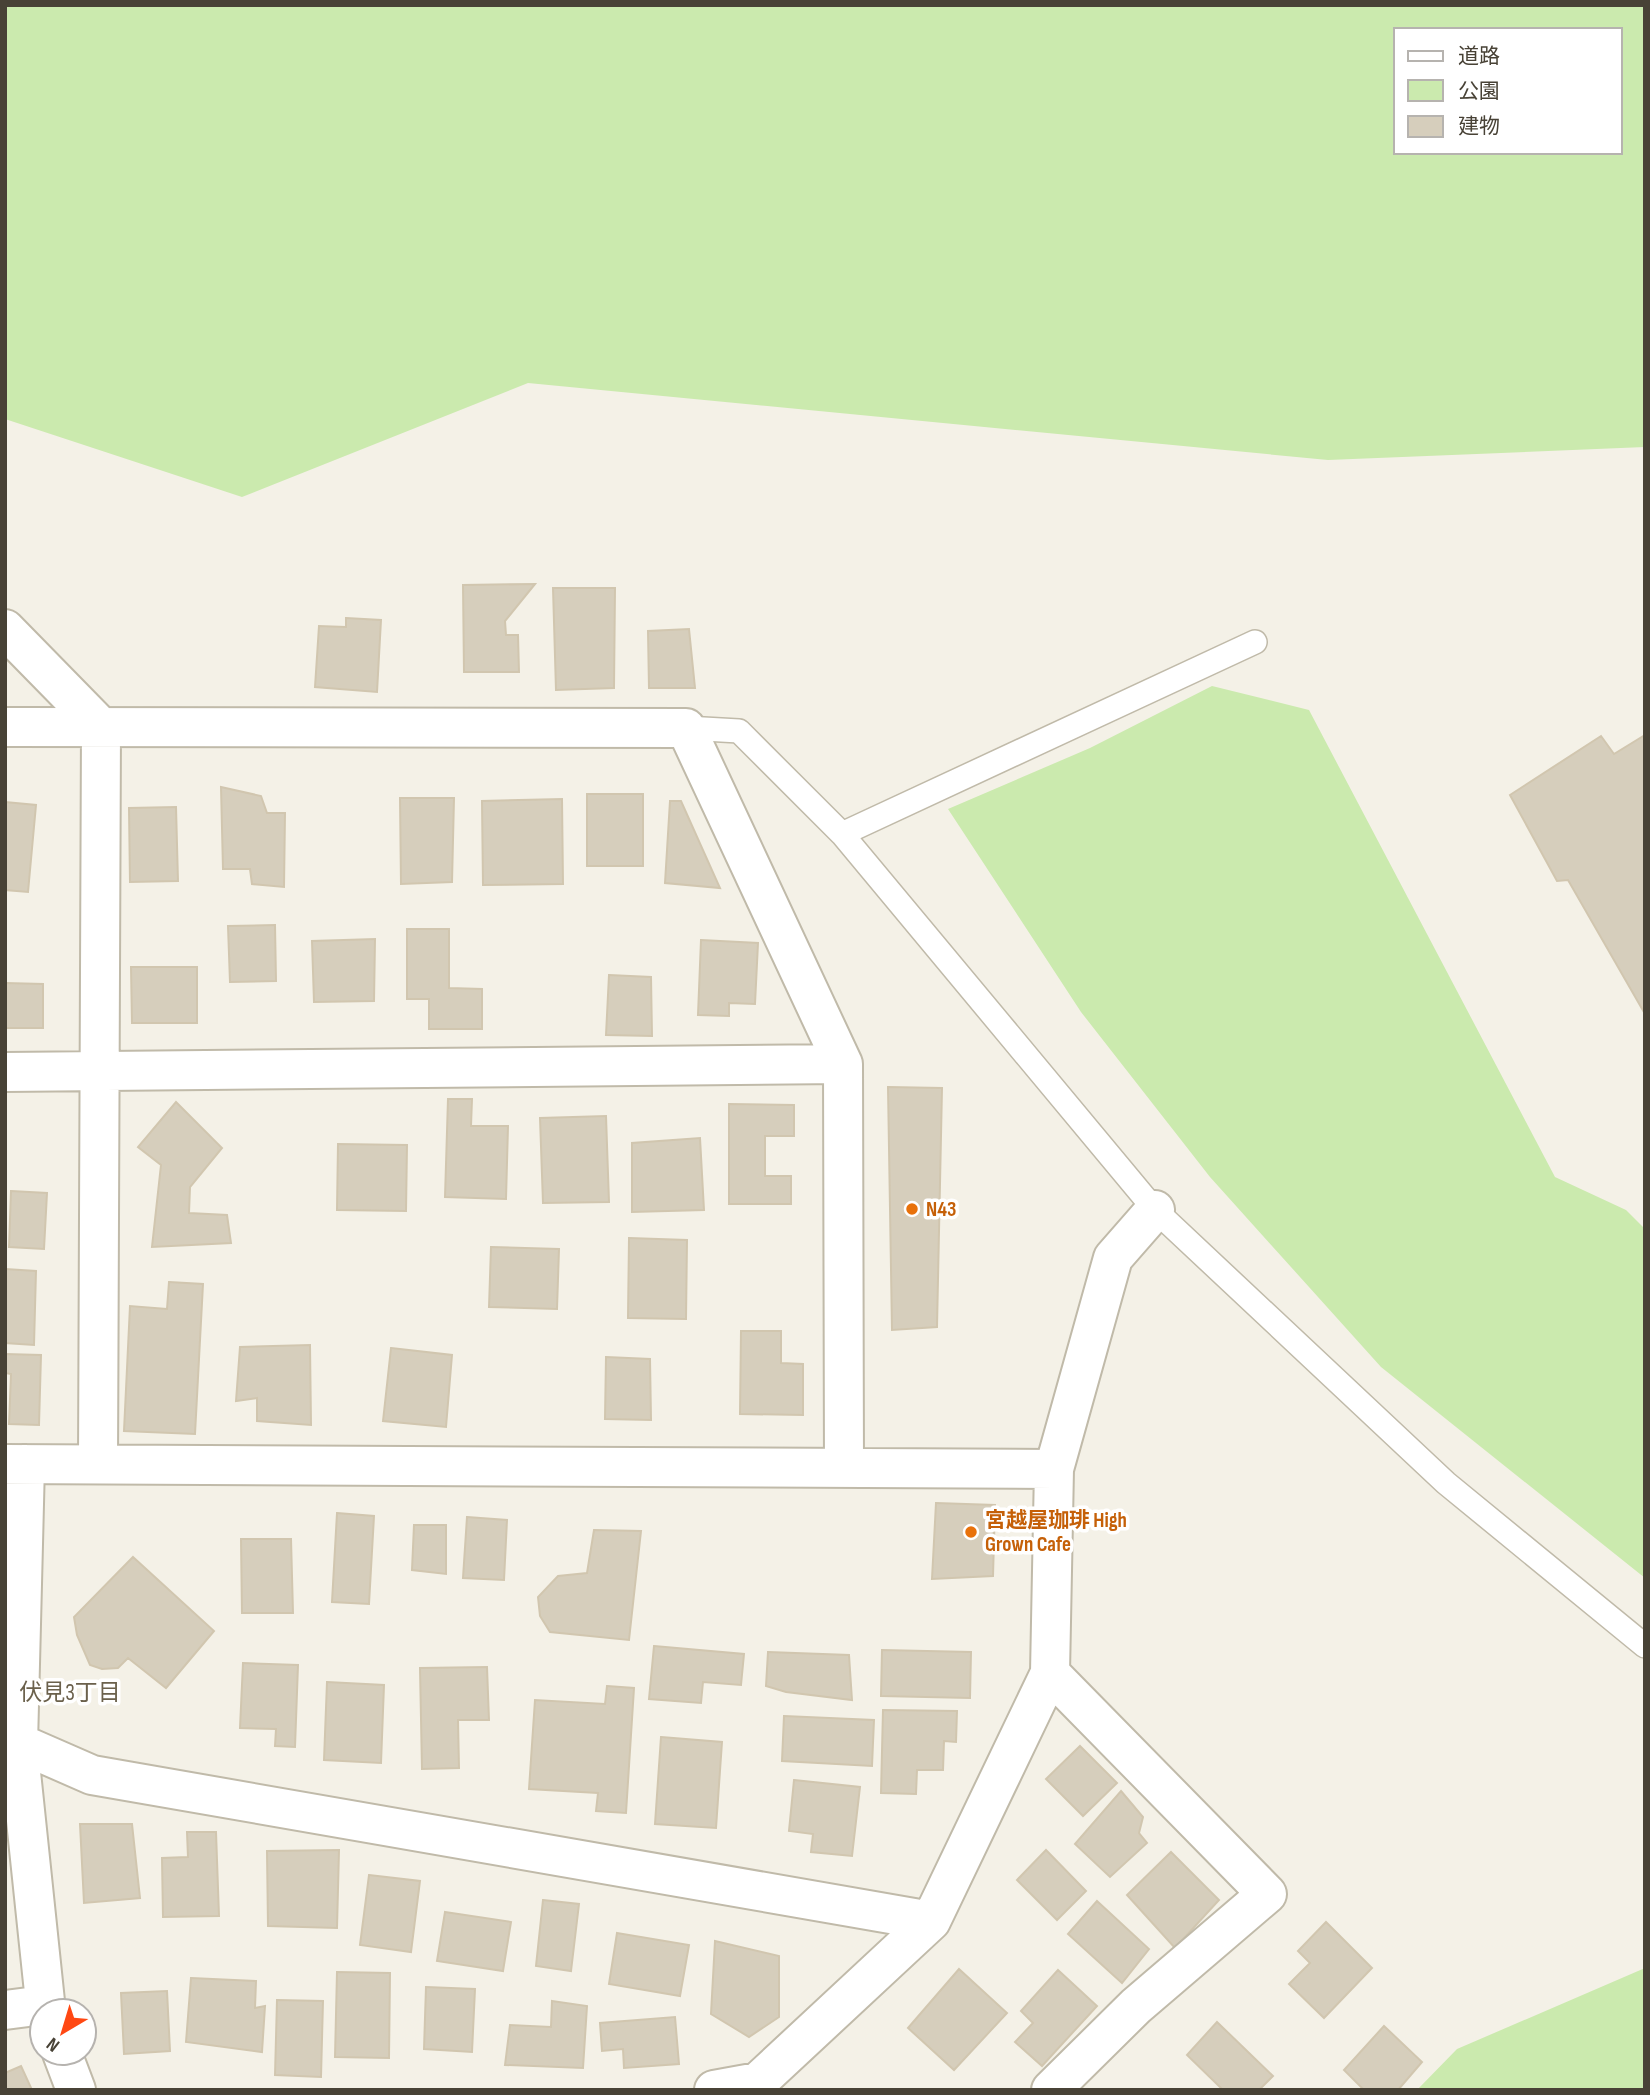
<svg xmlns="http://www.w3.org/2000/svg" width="1650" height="2095" viewBox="0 0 1650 2095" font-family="'Sofia Sans Condensed','Noto Sans JP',sans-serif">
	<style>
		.green { fill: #cbeaae; fill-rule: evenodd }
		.building { fill: #d6cebc; stroke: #d1c6af; stroke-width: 2 }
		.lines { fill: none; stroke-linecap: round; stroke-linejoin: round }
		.service-casing { stroke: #c0baa9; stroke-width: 26 }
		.minor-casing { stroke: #c0baa9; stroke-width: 42 }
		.service { stroke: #fff; stroke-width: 23 }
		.minor { stroke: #fff; stroke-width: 38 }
		.food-dot { fill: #e8710a; stroke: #fff; stroke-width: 2.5 }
		.labels { text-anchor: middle; stroke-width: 7; stroke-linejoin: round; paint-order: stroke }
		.food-label { font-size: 21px; font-weight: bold; fill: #c56008; stroke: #fff; text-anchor: start }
		.neighbourhood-label { font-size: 23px; fill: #6b614c; stroke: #fff }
	</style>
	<rect width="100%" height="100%" fill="#f4f1e7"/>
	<!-- green -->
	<path class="green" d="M5 5H1645V447L1328 460 528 383 242 497 5 419ZM1396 30H1620V152H1396Z
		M1212 686 1309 710 1555 1177 1626 1210 1645 1229V1578L1381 1367 1210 1177 1081 1012 948 809 1090 748Z
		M1645 1968V2090H1417L1457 2049Z"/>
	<!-- building -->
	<path class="building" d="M535 584 505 621 506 635H518L519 672H464L463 585Z
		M553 588H615L614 688 556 690Z
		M346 618 381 620 377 692 315 687 319 626 346 627Z
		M689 629 695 688H649L648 631Z
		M1645 735V1014L1568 880 1557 881 1510 795 1601 736 1614 754Z
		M221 787 261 796 267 813H285L284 887 252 884 250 869H223Z
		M587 794H643V866H587Z
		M400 798H454L452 882 401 884Z
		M562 799 563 884 483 885 482 801Z
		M670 801H681L720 888 665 883Z
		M5 802 36 805 28 892 5 890Z
		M176 807 178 881 130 882 129 808Z
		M275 925 276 981 230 982 228 926Z
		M407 929H449V988L482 989V1029H429V999H407Z
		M375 939 374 1001 314 1002 312 941Z
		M701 940 758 943 755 1004 729 1003V1016L698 1015Z
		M131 967H197V1023H132Z
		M609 975 651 977 652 1036 606 1035Z
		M5 983 43 984V1028H5Z
		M888 1087 942 1088 937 1327 892 1330Z
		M448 1099H472L471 1126H508L506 1199 445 1197Z
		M176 1102 222 1148 190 1187 189 1213 227 1215 231 1243 152 1247 161 1165 138 1147Z
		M729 1104 794 1105V1136H765V1176H791V1204H729Z
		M606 1116 609 1202 543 1203 540 1118Z
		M700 1138 704 1210 632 1212V1143Z
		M338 1144 407 1145 406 1211 337 1210Z
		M11 1191 47 1193 44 1249 9 1247Z
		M629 1238 687 1240 686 1319 628 1318Z
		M491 1247 559 1249 557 1309 489 1307Z
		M5 1269 36 1271 34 1345 5 1343Z
		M169 1282 203 1284 195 1434 124 1431 130 1306 167 1309Z
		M741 1331H781V1363L803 1364V1415L740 1414Z
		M310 1345 311 1425 257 1421V1398L236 1401 240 1347Z
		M391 1348 452 1355 446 1427 383 1421Z
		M5 1354 41 1355 39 1425 9 1424 11 1374 5 1373Z
		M606 1357 650 1359 651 1420 605 1419Z
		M936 1503 995 1505 993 1576 932 1579Z
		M337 1513 374 1516 369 1604 332 1602Z
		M467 1517 507 1520 504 1580 463 1578Z
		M414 1525H446V1574L412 1570Z
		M594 1530 641 1531 629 1640 550 1632 540 1616 538 1597 558 1576 587 1573Z
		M241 1539H291L293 1613H242Z
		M133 1557 214 1631 166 1688 128 1658 118 1668 102 1669 90 1665 77 1635 74 1617Z
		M654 1646 744 1654 741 1685 703 1682 701 1703 649 1699Z
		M882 1650 971 1652 970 1698 881 1696Z
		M768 1652 849 1655 852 1700 786 1692 766 1686Z
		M243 1663 298 1665 295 1747 275 1746 276 1729 240 1728Z
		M487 1667 489 1720H458L459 1768 422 1769 420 1668Z
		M327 1682 384 1685 381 1763 324 1760Z
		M607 1686 634 1688 626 1813 596 1811 598 1793 529 1789 535 1700 605 1704Z
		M883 1710 957 1711 956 1742 944 1741 943 1770H917L916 1794 881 1793Z
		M784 1716 874 1720 872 1766 782 1761Z
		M661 1737 722 1742 716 1828 655 1824Z
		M1080 1746 1117 1783 1083 1816 1046 1779Z
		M794 1780 860 1787 852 1856 811 1852 813 1834 789 1831Z
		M1121 1791 1143 1817 1139 1833 1147 1843 1110 1877 1075 1844Z
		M80 1824H132L140 1898 84 1903Z
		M187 1832H216L219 1916 163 1917 162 1858 188 1857Z
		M339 1850 337 1928 268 1926 267 1851Z
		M1046 1850 1086 1891 1057 1920 1017 1880Z
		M1171 1852 1219 1900 1175 1948 1127 1895Z
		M369 1875 420 1881 411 1952 360 1945Z
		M543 1900 579 1904 571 1971 536 1966Z
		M1097 1901 1149 1949 1122 1983 1068 1934Z
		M445 1912 511 1922 503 1971 437 1961Z
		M1326 1922 1372 1968 1324 2018 1289 1984 1310 1963 1298 1951Z
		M617 1933 689 1945 680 1996 609 1984Z
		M715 1941 779 1956V2017L749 2037 711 2014Z
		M959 1969 1007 2013 954 2070 908 2028Z
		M1058 1970 1097 2006 1042 2066 1015 2042 1033 2023 1021 2011Z
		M337 1972 390 1973 389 2058 335 2057Z
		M191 1978 256 1981 255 2008 265 2006 262 2052 186 2042Z
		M426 1987 475 1989 472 2052 424 2049Z
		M167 1991 170 2051 124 2054 121 1993Z
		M277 2000 323 2001 321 2077 275 2075Z
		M552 2001 587 2006 583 2068 505 2065 510 2025 551 2027Z
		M675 2017 679 2064 624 2068 623 2049 602 2051 600 2023Z
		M1217 2022 1273 2076 1259 2090H1223L1187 2055Z
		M1384 2026 1422 2062 1398 2090H1364L1344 2070Z
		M21 2066 32 2090H5V2073Z"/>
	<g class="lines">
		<defs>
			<path id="service" d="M686 728 739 731 842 834 1155 1210 1446 1483 1645 1646
				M842 834 1255 642"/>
			<path id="minor" d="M5 629 101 727 98 1464
				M5 727 686 728 843 1064 844 1468
				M5 1072 843 1064
				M5 1464 1054 1469
				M25 1464 18 1744 46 2011
				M1050 1673 1267 1894 1136 2006 1051 2090
				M5 1737 92 1775 931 1921
				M5 2010 44 2005
				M62 2053 76 2090
				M714 2090 758 2082 931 1921 1050 1673 1054 1469 1113 1258 1155 1210"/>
		</defs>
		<!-- service casing -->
		<use href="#service" class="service-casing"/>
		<!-- minor casing -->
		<use href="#minor" class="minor-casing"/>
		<!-- service -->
		<use href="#service" class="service"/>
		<!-- minor -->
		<use href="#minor" class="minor"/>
	</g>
	<!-- markers -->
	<g class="food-dot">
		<circle cx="912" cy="1209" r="7"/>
		<circle cx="971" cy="1532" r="7"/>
	</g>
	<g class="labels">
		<!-- food labels -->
		<g class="food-label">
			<text x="926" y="1216">N43</text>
			<text x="985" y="1527">宮越屋珈琲 High<tspan x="985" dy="24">Grown Cafe</tspan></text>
		</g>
		<!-- neighbourhood labels -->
		<g class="neighbourhood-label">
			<text x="70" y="1700">伏見3丁目</text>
		</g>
	</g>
	<!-- border -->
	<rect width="1650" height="2095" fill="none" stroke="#484236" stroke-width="14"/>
	<!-- legend -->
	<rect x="1394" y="28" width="228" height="126" fill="#ffffff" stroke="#b6b3af" stroke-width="2"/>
	<rect x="1408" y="51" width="35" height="10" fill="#ffffff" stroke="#b6b3af" stroke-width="2"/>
	<text x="1458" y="63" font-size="21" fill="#484236">道路</text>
	<rect x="1408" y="80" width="35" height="21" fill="#cbeaae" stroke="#b6b3af" stroke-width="2"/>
	<text x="1458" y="98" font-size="21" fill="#484236">公園</text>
	<rect x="1408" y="116" width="35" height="21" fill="#d6cebc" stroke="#b6b3af" stroke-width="2"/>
	<text x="1458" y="133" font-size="21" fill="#484236">建物</text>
	<!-- north arrow -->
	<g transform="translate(63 2032) rotate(218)"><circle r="33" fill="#ffffff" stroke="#b6b3af" stroke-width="2"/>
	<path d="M0-5L12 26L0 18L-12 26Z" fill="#ff4813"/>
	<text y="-10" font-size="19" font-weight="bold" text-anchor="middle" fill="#484236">N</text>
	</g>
</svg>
